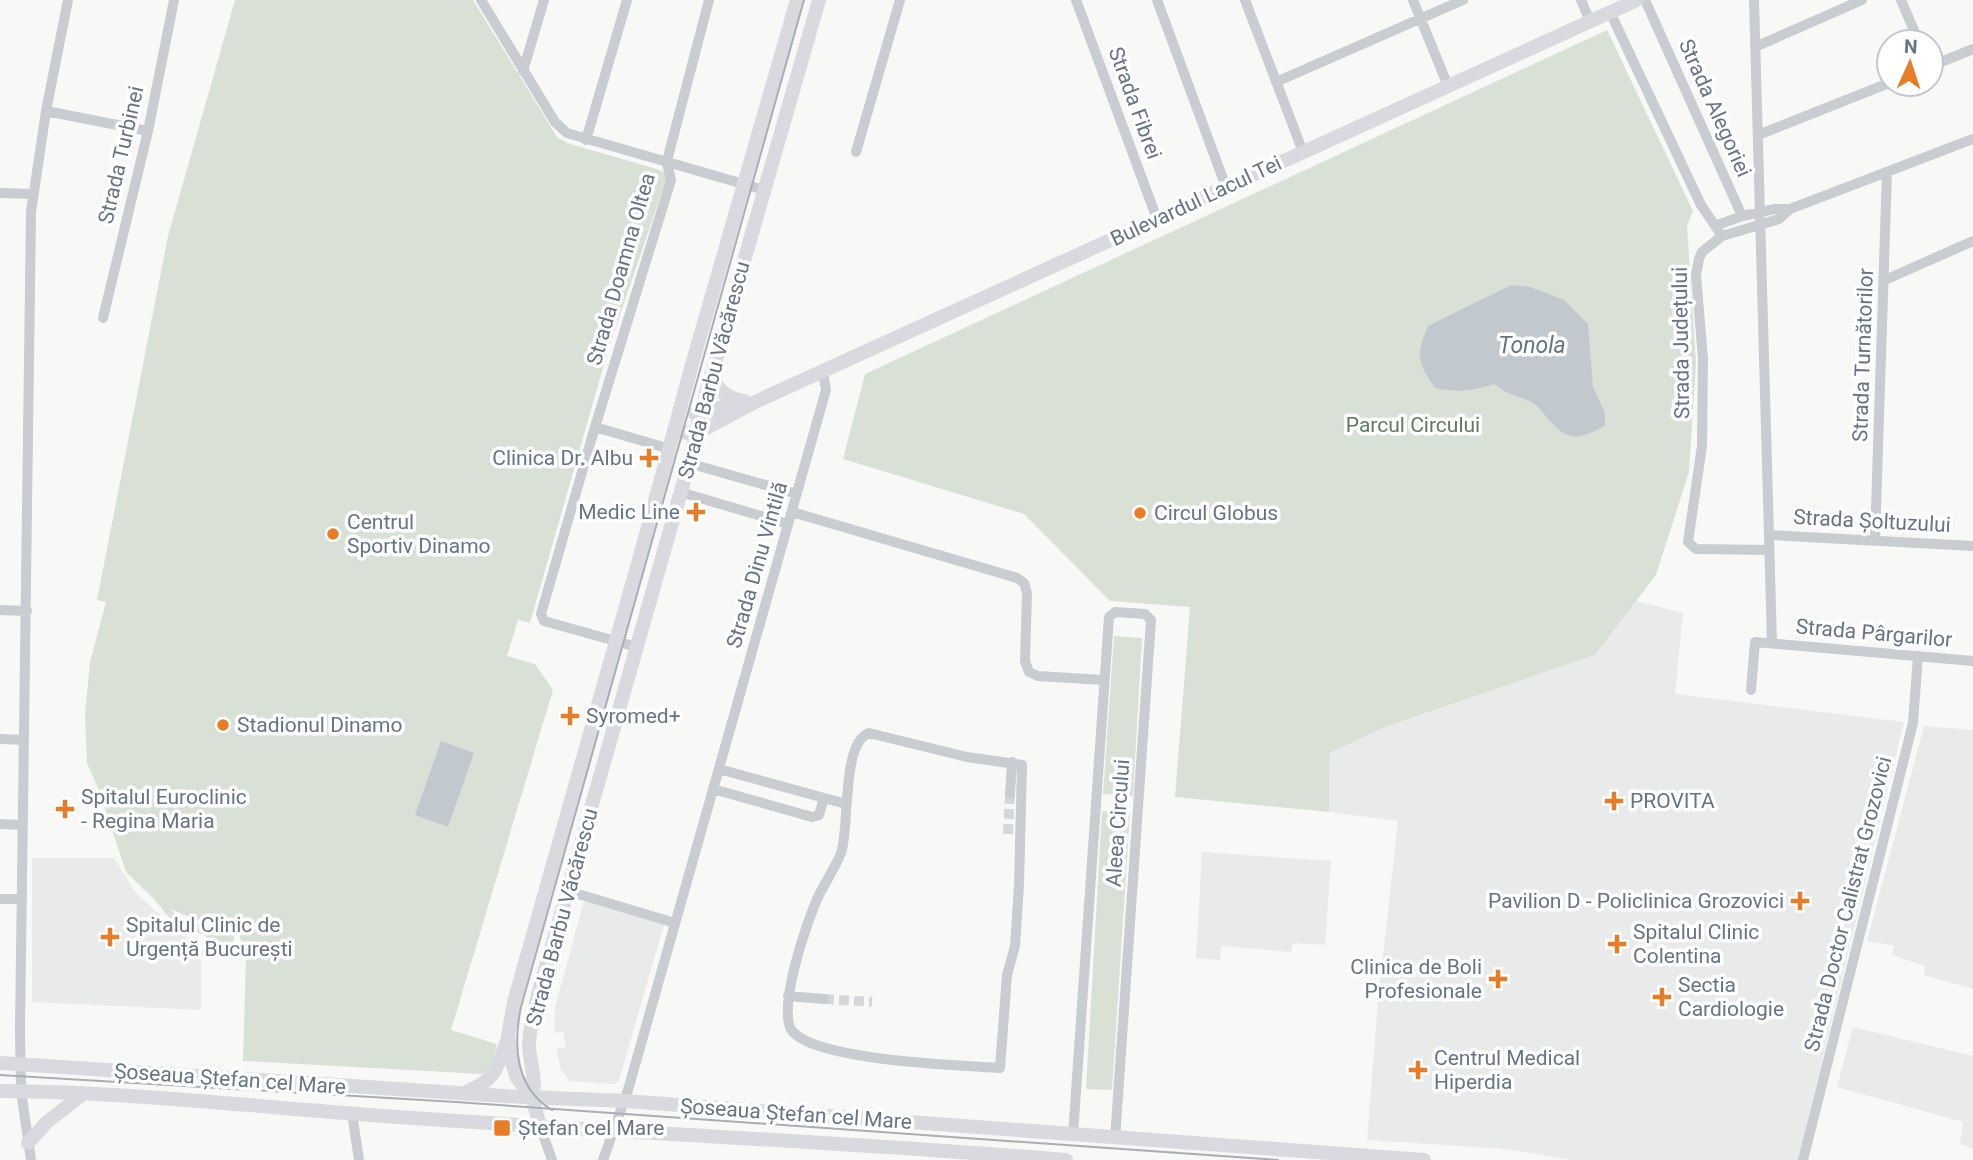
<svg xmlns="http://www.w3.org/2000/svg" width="1973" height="1160" viewBox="0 0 1973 1160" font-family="Roboto,sans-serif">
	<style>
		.built { fill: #e9eaea }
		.green { fill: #d9e1d7 }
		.water { fill: #c1c9cf }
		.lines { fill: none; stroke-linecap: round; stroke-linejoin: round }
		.minor-tunnel { stroke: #d4d8db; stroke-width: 10; stroke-dasharray: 10 5; stroke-linecap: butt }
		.minor { stroke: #c9ccd0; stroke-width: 10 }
		.major { stroke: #d8dae0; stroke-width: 14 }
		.tram { stroke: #a9adb5; stroke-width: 2 }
		.poi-dot { fill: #e97c26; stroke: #fff; stroke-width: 2.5 }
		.labels { text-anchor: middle; stroke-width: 7; stroke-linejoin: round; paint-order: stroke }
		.street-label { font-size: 21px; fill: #677389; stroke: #fff }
		.park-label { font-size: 21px; fill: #627a62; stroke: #fff }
		.poi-label { font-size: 21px; fill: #677389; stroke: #fff; text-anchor: start }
		.water-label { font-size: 23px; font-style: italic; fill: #637483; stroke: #fff }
	</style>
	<rect width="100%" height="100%" fill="#f8f9f6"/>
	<!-- built -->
	<path class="built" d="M1636 601 1683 613 1675 694 1904 722 1798 1160H1572L1506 1149 1367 1140 1378 1000 1398 821 1329 812 1330 753 1385 727 1595 655Z
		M1924 726 1973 730V989L1924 975 1925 966 1892 955 1894 946 1867 941Z
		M1202 852 1331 861 1325 945 1293 943 1291 952 1221 946 1220 960 1196 958Z
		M32 858H114L136 893 177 931 198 943 201 962V1010L32 1002Z
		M584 901 664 925 619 1080 615 1084 569 1081 561 1070 556 1049 566 1047 563 1032 554 1033 555 1007Z
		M1853 1027 1973 1056V1148L1960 1144 1963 1122 1837 1087Z"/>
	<!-- green -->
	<path class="green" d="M235 0H473L557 137 567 143 660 170 664 172 666 180 609 347 530 623 518 620 507 656 535 664 553 690 451 1030 497 1044 491 1067 482 1074 243 1061 246 957 237 928 204 923 170 909C186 924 213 928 234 930L233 957 201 955 206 936 173 922 153 898 126 872 98 788 87 763 85 714 90 662 106 602 97 600 168 236Z
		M1607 30 1693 211 1687 226 1696 363 1689 472 1656 575 1595 655 1385 727 1330 753 1329 812 1175 797 1190 607 1110 601 1024 514 843 459 865 374Z
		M1114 636 1142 638 1133 796 1103 794Z
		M1102 811 1130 813 1112 1090 1086 1089Z"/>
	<!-- water -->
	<path class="water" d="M1511 285 1530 287 1564 300 1588 324 1593 387 1605 413V426C1577 440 1570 443 1548 419 1543 413 1539 407 1533 403 1518 395 1507 395 1494 384 1472 391 1458 393 1435 388 1418 363 1415 355 1428 326Z
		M441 741 474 753 448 827 415 815Z"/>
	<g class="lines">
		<!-- minor-tunnel -->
		<path class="minor-tunnel" d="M1008 834 1010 794
			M824 999 872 1002"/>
		<!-- minor -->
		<path class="minor" d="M481 0 555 122 567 133 764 190
			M1076 0 1157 219
			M1157 0 1226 187
			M1245 0 1303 152
			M1413 0 1448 86
			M1581 0 1590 21
			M1645 0 1742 216 1775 209H1790
			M1754 0 1772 643
			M1901 0 1919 42
			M1610 12 1701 205 1722 236
			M1755 47 1862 0
			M1931 66 1973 49
			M523 71 544 0
			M1276 82 1463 0
			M46 111 148 131
			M1758 135 1889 83
			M586 140 627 0
			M856 152 900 0
			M0 193 32 194
			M1715 226 1742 216
			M1885 280 1973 241
			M103 318 148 131 174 0
			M595 427 670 449
			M688 463 797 494
			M680 492 788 524
			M792 512 1017 578 1024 583 1027 593 1025 661 1029 672 1038 676 1103 680
			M1769 535 1973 546
			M1875 540 1887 172
			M1769 550 1696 549 1688 542 1702 446 1703 359 1696 275 1699 259 1702 252 1722 236 1779 219 1790 209 1973 139
			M0 610 27 611
			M637 647 544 621 541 614 595 427 671 180 667 163 669 153 709 0
			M1751 690 1755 642 1973 661
			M869 733 967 757 1022 765 1019 885 1015 946 1007 975 1000 1068C958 1065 820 1061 793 1032 775 1013 808 918 819 895 826 881 835 868 841 853 850 828 841 743 869 733Z
			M0 739 24 740
			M719 769 846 804
			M713 789 812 817 819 815 824 798
			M1010 794 1012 762
			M0 824 22 825
			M568 891 675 923
			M0 899H21
			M788 996 824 999
			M352 1113 359 1160
			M540 1126 552 1160
			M1073 1135 1109 617 1115 612 1145 614 1151 620 1115 1139
			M31 1160 21 1091 20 1029 31 212 46 111 68 0
			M603 1160 628 1090 826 390 823 371
			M1803 1160 1913 723 1918 656"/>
		<!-- major -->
		<path class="major" d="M712 376C719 391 726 398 744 401
			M695 414 711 409 744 404
			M675 431 695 434 755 402 1637 0
			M0 1063 504 1096 625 1101 1424 1160
			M0 1091C138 1092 275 1109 413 1118 630 1133 849 1142 1066 1160
			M468 1091C495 1081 498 1066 507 1041
			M532 1097C537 1079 530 1065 529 1046 529 1029 534 1012 538 995L687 470 701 411 819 0
			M540 1126 532 1097 517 1078 513 1066 508 1036 514 1002 639 560 693 361 797 0
			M28 1143 47 1122 83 1094"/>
		<!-- tram -->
		<path class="tram" d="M0 1075 456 1102 1278 1160
			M552 1110C515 1088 513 1045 521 1007L804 0"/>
	</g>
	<!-- markers -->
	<g class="poi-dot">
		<path d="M645.5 447.5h7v7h7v7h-7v7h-7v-7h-7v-7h7z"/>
		<path d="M692.5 501.5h7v7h7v7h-7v7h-7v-7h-7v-7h7z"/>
		<circle cx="1140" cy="513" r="7"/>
		<circle cx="333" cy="534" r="7"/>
		<path d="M566.5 705.5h7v7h7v7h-7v7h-7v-7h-7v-7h7z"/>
		<circle cx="223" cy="725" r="7"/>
		<path d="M1610.5 790.5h7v7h7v7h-7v7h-7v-7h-7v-7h7z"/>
		<path d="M61.5 798.5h7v7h7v7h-7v7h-7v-7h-7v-7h7z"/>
		<path d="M1796.5 890.5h7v7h7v7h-7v7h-7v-7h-7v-7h7z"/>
		<path d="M106.5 926.5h7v7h7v7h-7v7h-7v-7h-7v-7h7z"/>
		<path d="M1613.5 933.5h7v7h7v7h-7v7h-7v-7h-7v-7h7z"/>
		<path d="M1494.5 968.5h7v7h7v7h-7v7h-7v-7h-7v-7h7z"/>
		<path d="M1658.5 986.5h7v7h7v7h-7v7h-7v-7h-7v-7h7z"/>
		<path d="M1414.5 1059.5h7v7h7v7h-7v7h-7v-7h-7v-7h7z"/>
		<rect x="493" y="1119" width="18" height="18" rx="3.5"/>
	</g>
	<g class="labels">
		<!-- street labels -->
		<g class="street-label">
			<text transform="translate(1135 103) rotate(70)" y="7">Strada Fibrei</text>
			<text transform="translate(1715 108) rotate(66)" y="7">Strada Alegoriei</text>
			<text transform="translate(121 155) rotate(-77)" y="7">Strada Turbinei</text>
			<text transform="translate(1196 201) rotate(-25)" y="7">Bulevardul Lacul Tei</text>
			<text transform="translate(621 269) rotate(-74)" y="7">Strada Doamna Oltea</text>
			<text transform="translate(1681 343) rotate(-91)" y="7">Strada Județului</text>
			<text transform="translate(1863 355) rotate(-88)" y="7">Strada Turnătorilor</text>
			<text transform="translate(714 370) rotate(-75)" y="7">Strada Barbu Văcărescu</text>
			<text transform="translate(1872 521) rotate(3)" y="7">Strada Șoltuzului</text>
			<text transform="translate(757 565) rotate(-74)" y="7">Strada Dinu Vintilă</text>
			<text transform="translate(1874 633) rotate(5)" y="7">Strada Pârgarilor</text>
			<text transform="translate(1118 823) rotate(-86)" y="7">Aleea Circului</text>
			<text transform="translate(1848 904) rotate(-76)" y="7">Strada Doctor Calistrat Grozovici</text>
			<text transform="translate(562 917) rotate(-75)" y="7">Strada Barbu Văcărescu</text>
			<text transform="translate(230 1079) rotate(4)" y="7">Șoseaua Ștefan cel Mare</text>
			<text transform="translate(796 1114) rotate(4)" y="7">Șoseaua Ștefan cel Mare</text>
		</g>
		<!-- park labels -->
		<g class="park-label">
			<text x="1413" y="432">Parcul Circului</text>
		</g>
		<!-- poi labels -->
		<g class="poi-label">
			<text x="633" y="465" text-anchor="end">Clinica Dr. Albu</text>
			<text x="680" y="519" text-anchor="end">Medic Line</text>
			<text x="1154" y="520">Circul Globus</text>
			<text x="347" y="529">Centrul<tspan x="347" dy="24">Sportiv Dinamo</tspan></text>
			<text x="586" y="723">Syromed+</text>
			<text x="237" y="732">Stadionul Dinamo</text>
			<text x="81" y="804">Spitalul Euroclinic<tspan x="81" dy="24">- Regina Maria</tspan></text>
			<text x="1630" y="808">PROVITA</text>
			<text x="1784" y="908" text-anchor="end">Pavilion D - Policlinica Grozovici</text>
			<text x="126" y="932">Spitalul Clinic de<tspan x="126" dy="24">Urgență București</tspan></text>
			<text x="1633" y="939">Spitalul Clinic<tspan x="1633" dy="24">Colentina</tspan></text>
			<text x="1482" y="974" text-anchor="end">Clinica de Boli<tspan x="1482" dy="24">Profesionale</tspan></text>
			<text x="1678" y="992">Sectia<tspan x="1678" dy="24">Cardiologie</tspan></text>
			<text x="1434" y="1065">Centrul Medical<tspan x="1434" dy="24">Hiperdia</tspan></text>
			<text x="518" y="1135">Ștefan cel Mare</text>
		</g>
		<!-- water labels -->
		<g class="water-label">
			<text x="1532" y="353">Tonola</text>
		</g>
	</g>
	<!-- north arrow -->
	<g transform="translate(1910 63) rotate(3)"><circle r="33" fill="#ffffff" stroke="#c2c7d0" stroke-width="2"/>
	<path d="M0-5L12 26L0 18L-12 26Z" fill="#e97c26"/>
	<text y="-10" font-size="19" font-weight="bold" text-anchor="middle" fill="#677389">N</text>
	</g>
</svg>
